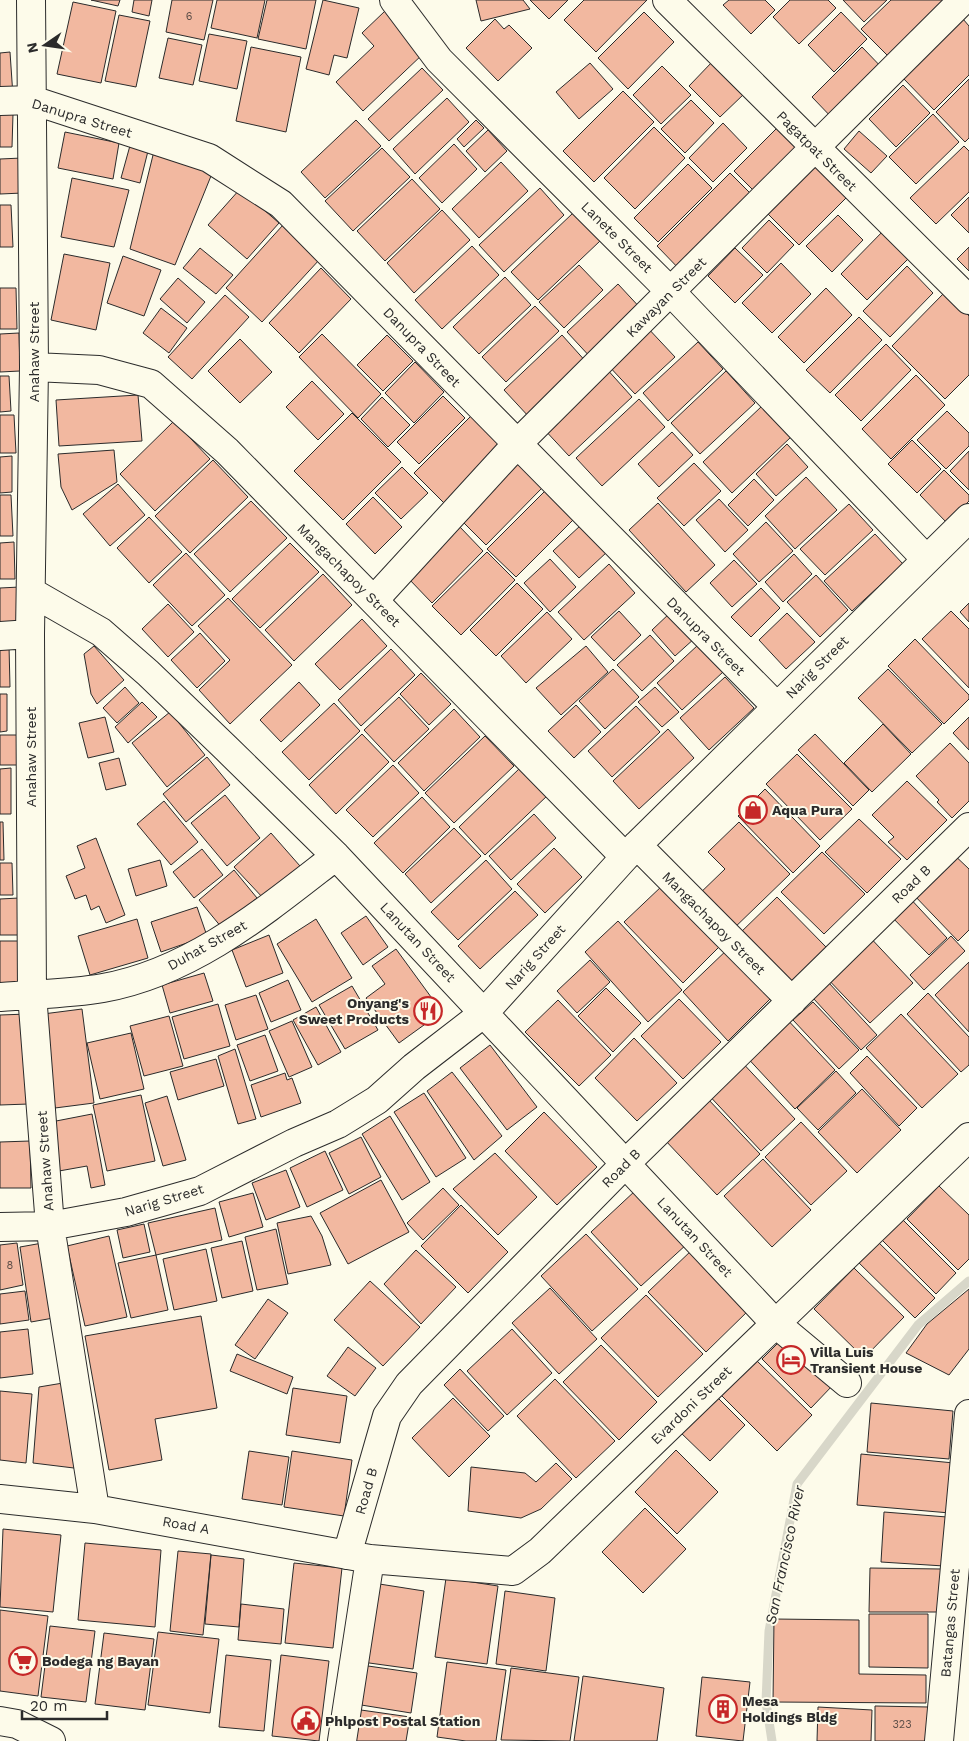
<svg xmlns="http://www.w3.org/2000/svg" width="969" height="1741" viewBox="0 0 969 1741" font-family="'Work Sans',sans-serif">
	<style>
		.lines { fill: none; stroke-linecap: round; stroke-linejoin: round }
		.stream { stroke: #d8d7c9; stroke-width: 9 }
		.building { fill: #f2b8a0; stroke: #2b2b2b }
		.minor-casing { stroke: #2b2b2b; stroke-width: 30 }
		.major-casing { stroke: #2b2b2b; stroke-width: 30 }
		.minor { stroke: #fdfbea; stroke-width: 28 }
		.major { stroke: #fdfbea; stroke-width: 28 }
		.labels { text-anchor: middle; stroke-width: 4; stroke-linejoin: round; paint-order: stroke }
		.number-label { font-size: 11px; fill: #5d4e48 }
		.street-label { font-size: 14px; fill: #2b2b2b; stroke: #fdfbea }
		.poi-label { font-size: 14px; font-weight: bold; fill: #2b2b2b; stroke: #fdfbea; text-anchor: start }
		.water-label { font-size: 15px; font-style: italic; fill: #2b2b2b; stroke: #fdfbea }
	</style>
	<rect width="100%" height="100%" fill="#fdfbea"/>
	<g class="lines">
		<!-- stream -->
		<path class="stream" d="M772 1741 766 1702 769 1631 797 1484 918 1325 969 1281"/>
	</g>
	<!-- building -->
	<path class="building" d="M91 0H120L118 6Z
		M134 0H152L149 16 132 12Z
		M172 0H213L204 40 166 32Z
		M217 0H265L257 38 211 28Z
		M267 0H316L306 49 258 39Z
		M323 0 359 8 347 58 334 55 329 75 306 69Z
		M476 0H523L530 9 481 21Z
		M530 0H568L549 19Z
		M584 0H647L596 52 564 20Z
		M729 0H765L775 10 751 34 723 5Z
		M790 0H828L836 8 799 44 773 17Z
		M843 0H887L864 22Z
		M891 0H946L893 61 861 29Z
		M73 2 116 11 101 83 57 74Z
		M385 11 424 53 363 111 336 82 374 46 362 33Z
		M644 12 674 42 628 89 598 58Z
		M841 12 867 39 834 72 808 45Z
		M119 15 150 21 136 87 105 81Z
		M495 19 504 29 509 25 532 48 498 81 466 48Z
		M963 19 969 26V75L934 110 903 78Z
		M209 34 247 41 237 89 199 81Z
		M168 38 202 45 193 85 159 78Z
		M251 47 301 57 286 132 236 121Z
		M862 47 887 73 836 122 812 97Z
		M10 52 13 96 0 97V53Z
		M713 61 745 93 720 117 689 86Z
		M590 63 613 89 579 119 556 92Z
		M662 66 691 95 661 124 633 95Z
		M422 68 443 90 389 141 368 119Z
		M969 79V138L965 142 936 112Z
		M903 85 930 113 896 147 869 119Z
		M623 91 654 122 594 182 563 151Z
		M447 98 469 122 415 174 393 149Z
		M691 100 714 123 685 153 661 129Z
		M0 114H13L12 147H0Z
		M933 114 959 142 916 184 889 157Z
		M356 120 381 146 325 198 301 172Z
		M476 120 484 128 464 147 457 139Z
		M723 123 747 148 713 182 689 158Z
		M780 125 805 149 759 196 734 171Z
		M654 127 685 158 635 209 604 178Z
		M488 130 507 151 485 172 466 151Z
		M859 131 887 156 871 173 844 149Z
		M65 132 119 143 113 179 58 168Z
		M131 142 149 147 140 183 121 178Z
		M454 144 477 169 442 203 419 178Z
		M964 146 969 151V192L936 224 910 198Z
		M382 148 410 177 353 231 325 201Z
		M154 151 213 171 175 265 130 249Z
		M22 158 23 193 0 194V159Z
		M501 162 528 191 479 238 452 209Z
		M820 162 851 193 799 245 768 214Z
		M688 164 712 188 658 242 634 218Z
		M730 173 757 200 684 274 657 246Z
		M72 178 129 190 114 247 61 237Z
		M412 179 440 209 385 261 357 231Z
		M540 188 564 215 504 272 479 245Z
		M240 189 279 223 247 259 208 225Z
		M969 197V233L951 215Z
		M0 205H11L13 247H0Z
		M442 210 470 240 414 293 387 263Z
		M573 213 600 241 538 300 511 272Z
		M838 215 863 240 832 272 806 246Z
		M769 220 794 245 767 273 742 248Z
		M283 225 320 259 262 322 226 288Z
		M887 227 913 254 867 300 841 274Z
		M472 246 499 275 442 329 415 300Z
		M969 247V271L957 259Z
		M200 248 233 275 216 294 183 268Z
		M735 248 763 275 735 303 708 276Z
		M64 254 110 263 96 330 51 320Z
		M123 256 161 270 144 316 107 303Z
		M781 263 811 294 772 333 742 303Z
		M579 265 603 290 564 328 539 302Z
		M907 266 933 293 890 337 863 311Z
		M321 268 351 299 299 353 269 323Z
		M505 277 531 305 479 354 453 327Z
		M178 278 205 302 187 323 160 299Z
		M618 284 644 312 593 360 567 332Z
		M0 288H16L17 329H0Z
		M826 288 852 315 804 363 778 337Z
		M945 292 969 316V375L945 399 892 346Z
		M225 295 249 317 192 379 168 357Z
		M535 306 559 331 506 382 482 357Z
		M161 308 187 328 169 353 143 333Z
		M859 317 882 340 830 393 806 370Z
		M645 325 675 357 635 394 606 363Z
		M19 333 20 371 0 372V334Z
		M322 334 381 394 358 418 299 357Z
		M387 335 413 361 383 391 357 365Z
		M562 335 588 364 530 418 504 390Z
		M240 339 272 372 240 403 208 371Z
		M698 342 723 369 668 421 643 393Z
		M886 344 911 370 861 421 835 395Z
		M415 362 444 392 414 423 385 393Z
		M605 367 632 397 569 456 542 427Z
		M726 371 755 403 700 454 671 423Z
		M916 375 945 405 891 459 862 429Z
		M0 376H9L11 411 0 412Z
		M312 381 344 414 318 440 286 407Z
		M138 395 142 441 59 446 56 400Z
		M443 396 465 418 419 464 397 442Z
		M382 397 410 425 388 447 361 419Z
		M639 399 665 427 602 486 576 458Z
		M762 406 791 437 732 493 703 462Z
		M477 410 507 440 444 503 414 473Z
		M947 411 969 433V446L946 469 917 440Z
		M352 413 401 462 343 520 294 471Z
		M0 415H14L16 453H0Z
		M174 421 210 459 155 511 120 474Z
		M672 432 693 455 659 487 638 464Z
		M912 440 941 469 917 493 888 464Z
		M787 444 808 467 776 496 756 474Z
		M114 450 117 482 72 510 61 487 58 454Z
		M969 451V490L950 471Z
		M12 456V492L0 493V457Z
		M213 460 248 497 190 553 155 516Z
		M516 461 542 488 486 545 459 518Z
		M694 463 721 491 684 526 657 498Z
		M402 467 428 493 401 519 375 493Z
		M944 470 969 495V501L947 523 920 495Z
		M806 477 837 510 795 549 765 516Z
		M754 479 774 500 748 526 728 505Z
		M118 484 145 515 110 546 83 514Z
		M546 490 575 518 516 577 487 549Z
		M0 495H11L13 536H0Z
		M373 497 402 527 375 554 346 524Z
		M719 499 748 530 725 552 696 520Z
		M251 501 287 538 230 592 194 554Z
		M658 503 715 565 686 592 629 530Z
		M849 504 873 530 825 575 800 549Z
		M149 517 182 552 149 583 117 548Z
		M766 522 793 551 759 582 733 554Z
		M581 525 607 552 579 578 553 551Z
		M459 526 483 551 432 603 408 578Z
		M875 534 903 564 852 611 824 581Z
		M14 542 15 579H0V543Z
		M290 543 319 572 260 628 232 599Z
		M487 552 515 580 461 635 432 606Z
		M186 553 225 595 192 626 153 585Z
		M794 554 812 574 783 602 765 582Z
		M550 559 576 587 550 612 524 583Z
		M734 560 757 584 732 607 710 583Z
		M609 564 635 593 584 640 558 612Z
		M323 574 352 605 294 661 265 630Z
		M816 575 848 610 820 637 787 602Z
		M517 583 543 609 496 656 470 630Z
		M20 587V624H0V588Z
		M761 588 780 608 751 637 731 617Z
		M228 598 292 665 230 724 199 690 230 660 198 626Z
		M969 603V622L960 612Z
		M168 604 194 632 168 657 142 629Z
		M619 611 641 635 614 661 591 637Z
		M951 611 969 629V688L922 639Z
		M547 612 572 639 526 683 501 656Z
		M671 612 695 638 675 656 652 630Z
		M787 613 815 642 786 669 759 640Z
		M362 619 387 646 340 690 315 664Z
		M200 633 225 661 197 688 171 660Z
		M650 635 674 661 642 691 617 665Z
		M915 639 969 695V699L944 724 888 666Z
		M698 645 723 672 682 710 657 683Z
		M0 646H9L10 687H0Z
		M94 646 124 680 97 704 91 694 84 654Z
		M586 646 608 672 561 715 536 688Z
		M391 649 415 675 361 726 338 700Z
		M613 669 639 697 605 729 579 701Z
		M888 669 942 724 912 753 858 698Z
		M421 673 451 704 429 725 400 694Z
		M725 677 754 708 709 750 680 718Z
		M299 682 320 705 281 742 260 720Z
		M125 687 139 703 117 723 103 708Z
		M655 687 679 712 662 727 638 702Z
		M0 694H7V731L0 732Z
		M399 697 429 729 394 762 364 730Z
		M142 702 157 717 128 743 115 727Z
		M334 703 360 731 309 780 282 752Z
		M576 705 601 732 574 758 548 731Z
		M636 706 660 732 612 777 588 751Z
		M454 709 480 737 424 791 398 763Z
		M170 712 205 755 167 787 132 743Z
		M105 717 114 752 88 758 79 723Z
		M969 717V750L953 733Z
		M883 724 911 754 872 792 844 763Z
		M668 729 694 758 639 809 613 781Z
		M362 734 389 762 336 814 309 785Z
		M815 734 869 790 853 806 798 750Z
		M0 735H20V765H0Z
		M485 736 514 766 454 823 425 793Z
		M950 743 969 763V801L952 818 937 802 939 800 916 776Z
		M797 754 852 809 820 840 766 784Z
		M207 757 230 785 186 822 163 794Z
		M119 758 126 785 106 790 99 763Z
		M393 765 419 793 373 837 346 810Z
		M521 767 548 795 485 855 459 827Z
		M11 768V814H0V769Z
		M907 781 947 820 907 860 888 842 894 837 872 815Z
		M765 789 820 846 793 873 738 816Z
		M225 795 260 838 227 866 191 823Z
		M422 797 450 827 403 873 374 843Z
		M164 801 198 842 171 865 137 824Z
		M534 814 556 838 511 880 489 856Z
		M859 819 901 859 867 893 825 852Z
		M0 822H3L4 860H0Z
		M739 822 790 874 729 933 695 898 725 869 708 852Z
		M454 828 481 856 431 903 405 874Z
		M271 833 300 866 264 899 234 867Z
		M96 838 125 915 106 923 99 906 91 910 86 895 75 899 66 876 85 868 77 846Z
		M554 848 582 877 545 913 517 884Z
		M202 849 223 875 194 898 173 872Z
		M949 850 969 869V930L958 941 912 893Z
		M822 852 865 894 824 934 781 892Z
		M160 860 167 886 136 896 128 869Z
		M486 860 512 889 458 940 431 912Z
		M0 863H12L13 895H0Z
		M234 870 257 898 222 928 199 900Z
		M663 885 721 945 683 983 624 922Z
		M515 891 538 915 480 969 458 946Z
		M906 894 947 938 929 955 887 912Z
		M777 897 826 947 786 987 737 936Z
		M19 898 20 935H0V899Z
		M197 907 207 936 161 952 151 922Z
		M366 916 388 947 363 965 341 933Z
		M137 919 148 958 90 975 78 936Z
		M316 919 352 978 312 1002 277 944Z
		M618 921 682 990 648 1022 585 952Z
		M865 932 913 983 870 1023 822 973Z
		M269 935 283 973 246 987 232 950Z
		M951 936 965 951 924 990 910 975Z
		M0 941H24L25 985H0Z
		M731 946 776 993 728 1041 683 992Z
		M396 949 442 1012 399 1043 366 998 385 984 372 966Z
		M590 960 610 982 577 1013 557 991Z
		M969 962V1032L935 995Z
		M204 973 213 1001 170 1013 162 985Z
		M288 980 301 1010 271 1022 259 993Z
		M829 983 877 1035 861 1050 813 998Z
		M352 986 378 1030 345 1049 319 1005Z
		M606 988 641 1023 613 1052 578 1016Z
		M928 993 969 1037V1065L961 1072 907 1014Z
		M256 995 268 1029 236 1040 225 1005Z
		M679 999 721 1042 683 1079 641 1036Z
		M558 1000 611 1055 579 1086 525 1032Z
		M813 1002 859 1050 839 1069 793 1020Z
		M218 1004 230 1046 184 1059 172 1017Z
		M316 1007 341 1052 318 1065 293 1020Z
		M82 1009 94 1103 55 1108 43 1014Z
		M28 1014 29 1104 0 1105V1015Z
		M782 1014 835 1070 795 1109 742 1052Z
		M901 1014 958 1074 922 1108 866 1048Z
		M169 1016 183 1066 144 1076 130 1026Z
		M292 1021 312 1067 289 1077 269 1031Z
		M131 1033 144 1089 100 1099 87 1043Z
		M265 1035 278 1071 250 1081 237 1045Z
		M634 1038 677 1083 637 1121 595 1078Z
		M490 1045 537 1107 507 1130 460 1068Z
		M235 1049 256 1119 238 1124 218 1056Z
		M867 1056 917 1108 899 1126 850 1073Z
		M738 1058 795 1119 761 1151 704 1090Z
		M216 1059 224 1086 178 1100 170 1072Z
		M836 1071 856 1093 818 1130 797 1108Z
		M452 1072 502 1136 474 1160 427 1091Z
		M285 1073 287 1080 292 1078 301 1103 261 1117 251 1085Z
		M862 1089 901 1130 857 1173 818 1132Z
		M424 1093 466 1158 436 1177 394 1112Z
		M141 1095 155 1161 107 1171 93 1105Z
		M167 1096 186 1160 163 1166 145 1103Z
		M707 1098 760 1154 717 1195 664 1139Z
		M544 1112 597 1167 557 1205 505 1151Z
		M92 1114 105 1185 91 1188 87 1166 59 1171 51 1122Z
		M390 1116 430 1182 402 1200 362 1134Z
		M801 1122 847 1171 811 1205 765 1157Z
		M361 1137 381 1177 349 1194 329 1153Z
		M30 1141 31 1188H0V1142Z
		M325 1151 343 1190 307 1207 290 1168Z
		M495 1153 537 1197 498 1235 453 1189Z
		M763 1159 811 1210 772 1247 724 1196Z
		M286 1170 300 1207 266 1220 252 1183Z
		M381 1180 409 1232 348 1264 320 1213Z
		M939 1186 969 1215V1259L958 1270 907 1219Z
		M443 1188 459 1205 423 1240 407 1223Z
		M636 1190 687 1244 641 1286 591 1232Z
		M253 1193 263 1227 229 1237 219 1202Z
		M461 1205 508 1252 468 1293 421 1246Z
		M215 1208 222 1240 156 1255 148 1223Z
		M311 1216 322 1236 331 1265 288 1274 277 1223Z
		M902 1219 956 1273 936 1294 881 1239Z
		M144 1224 150 1252 123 1258 117 1230Z
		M276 1229 288 1284 257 1290 245 1237Z
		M586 1234 638 1289 592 1331 541 1276Z
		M109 1236 127 1317 85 1326 67 1246Z
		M874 1238 935 1298 915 1318 854 1258Z
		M242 1241 253 1291 222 1298 211 1248Z
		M48 1242 59 1317 31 1322 20 1247Z
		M17 1243 23 1285 0 1290V1245Z
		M206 1249 217 1301 174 1310 163 1259Z
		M693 1249 750 1309 706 1352 648 1292Z
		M416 1250 456 1287 421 1324 384 1284Z
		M156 1255 168 1310 131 1318 118 1263Z
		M854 1268 904 1317 864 1358 814 1309Z
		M370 1281 420 1327 383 1366 334 1320Z
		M550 1288 597 1339 559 1374 512 1323Z
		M969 1289V1349L949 1375 906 1353 927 1324Z
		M25 1291 29 1320 0 1324V1294Z
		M646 1295 703 1354 658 1397 601 1338Z
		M268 1299 288 1313 255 1359 235 1345Z
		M201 1316 217 1408 155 1419 162 1460 109 1470 85 1336Z
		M28 1329 33 1374 0 1378V1332Z
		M512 1329 552 1373 507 1415 467 1371Z
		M784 1337 833 1385 811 1408 762 1359Z
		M601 1345 657 1402 619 1440 563 1382Z
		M348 1347 376 1368 355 1396 327 1376Z
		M237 1354 293 1377 287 1394 230 1371Z
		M755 1359 812 1415 777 1451 721 1395Z
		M460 1369 504 1416 488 1431 444 1385Z
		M555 1379 615 1441 576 1478 517 1416Z
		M69 1382 82 1469 33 1463 39 1387Z
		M293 1388 347 1396 340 1443 286 1435Z
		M0 1391 32 1394 26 1463 0 1460Z
		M714 1394 745 1425 710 1461 678 1430Z
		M453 1398 490 1436 449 1477 412 1438Z
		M871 1403 953 1411 949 1459 867 1452Z
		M676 1450 718 1492 677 1534 635 1492Z
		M249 1451 289 1457 282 1505 242 1499Z
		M292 1451 352 1460 344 1516 284 1507Z
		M861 1454 954 1463 950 1513 857 1505Z
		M556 1463 572 1479 541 1509 521 1518 468 1511 471 1467 525 1473 536 1482Z
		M645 1508 686 1549 643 1593 602 1552Z
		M884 1512 947 1517 944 1566 881 1562Z
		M3 1529 61 1535 53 1612 0 1607Z
		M85 1543 161 1550 155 1627 78 1620Z
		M178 1551 211 1554 203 1635 170 1631Z
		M211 1555 244 1559 239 1627 205 1624Z
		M294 1563 342 1568 333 1648 285 1643Z
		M870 1568 941 1569V1612H869Z
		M446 1578 498 1586 487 1664 435 1657Z
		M373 1583 424 1591 413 1669 362 1662Z
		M505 1591 555 1598 546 1671 496 1664Z
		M241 1604 284 1609 281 1644 238 1640Z
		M0 1610 48 1616 38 1696 0 1691Z
		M869 1614H928V1668L869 1667Z
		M774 1619 859 1620V1674L926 1675V1703L773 1702Z
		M50 1626 95 1631 86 1702 41 1697Z
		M158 1632 219 1639 210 1713 148 1705Z
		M104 1633 154 1639 145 1710 95 1704Z
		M226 1655 271 1660 264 1731 219 1727Z
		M281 1655 329 1661 319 1741 272 1736Z
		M447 1662 506 1670 496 1741H466L437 1737Z
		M361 1665 417 1673 411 1713 355 1704Z
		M511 1668 579 1677 570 1741 501 1740Z
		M583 1676 664 1688 657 1741H574Z
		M702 1677 750 1682 743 1741 696 1736Z
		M875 1706 929 1707V1741H875Z
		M818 1707 872 1710 871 1741H817Z
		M354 1709 410 1717 406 1741H349Z"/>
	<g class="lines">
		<defs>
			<path id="minor" d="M31 0 34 367 30 634 32 994 50 1226 95 1509
				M394 0 439 60 671 292 926 559
				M667 0 969 300
				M0 101 32 100 209 158 281 204 777 707
				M34 367 99 370 151 384 227 451 625 857
				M33 593 101 632 148 673 227 749 336 856 775 1323 847 1383
				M374 600 517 444 963 0
				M0 636 30 634
				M637 845 792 1001
				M0 997C34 994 69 994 103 988 193 972 266 910 336 856
				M0 1227 50 1226 126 1212 200 1191 294 1143 338 1124 377 1100 414 1067 484 1013 625 857 969 518
				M0 1499 95 1509 370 1559 513 1571 540 1551 969 1137
				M347 1555 387 1416 409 1384 626 1163 969 827
				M342 1741 370 1559
				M939 1741 969 1414"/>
			<path id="major" d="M0 1721 17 1724 51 1741"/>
		</defs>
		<!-- minor casing -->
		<use href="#minor" class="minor-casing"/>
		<!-- major casing -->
		<use href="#major" class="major-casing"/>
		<!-- minor -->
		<use href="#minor" class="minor"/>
		<!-- major -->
		<use href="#major" class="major"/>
	</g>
	<!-- icons -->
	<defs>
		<symbol id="shop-ring" viewBox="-11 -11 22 22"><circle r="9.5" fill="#fdfbea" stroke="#c62828" stroke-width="1.5"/><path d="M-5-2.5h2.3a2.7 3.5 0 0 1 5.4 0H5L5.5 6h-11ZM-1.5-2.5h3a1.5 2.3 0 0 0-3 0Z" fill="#c62828"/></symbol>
		<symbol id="restaurant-ring" viewBox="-11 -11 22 22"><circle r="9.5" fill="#fdfbea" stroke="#c62828" stroke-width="1.5"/><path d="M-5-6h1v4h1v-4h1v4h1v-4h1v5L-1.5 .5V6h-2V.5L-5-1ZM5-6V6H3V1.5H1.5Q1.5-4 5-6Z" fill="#c62828"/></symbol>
		<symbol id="hotel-ring" viewBox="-11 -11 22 22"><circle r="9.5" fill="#fdfbea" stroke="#c62828" stroke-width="1.5"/><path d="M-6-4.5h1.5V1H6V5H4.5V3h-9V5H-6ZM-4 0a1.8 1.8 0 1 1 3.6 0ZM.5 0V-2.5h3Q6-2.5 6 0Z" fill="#c62828"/></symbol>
		<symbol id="supermarket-ring" viewBox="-11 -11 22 22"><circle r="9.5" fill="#fdfbea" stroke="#c62828" stroke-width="1.5"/><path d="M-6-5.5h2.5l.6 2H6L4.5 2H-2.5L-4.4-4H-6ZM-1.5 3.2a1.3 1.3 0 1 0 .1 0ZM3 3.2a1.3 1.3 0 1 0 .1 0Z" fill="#c62828"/></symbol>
		<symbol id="building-ring" viewBox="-11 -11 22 22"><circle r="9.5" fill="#fdfbea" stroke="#c62828" stroke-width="1.5"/><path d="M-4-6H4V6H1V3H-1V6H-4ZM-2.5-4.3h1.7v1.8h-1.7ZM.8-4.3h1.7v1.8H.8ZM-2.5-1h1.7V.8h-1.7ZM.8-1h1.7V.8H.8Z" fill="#c62828"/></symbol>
		<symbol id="civic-ring" viewBox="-11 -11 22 22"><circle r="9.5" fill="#fdfbea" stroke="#c62828" stroke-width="1.5"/><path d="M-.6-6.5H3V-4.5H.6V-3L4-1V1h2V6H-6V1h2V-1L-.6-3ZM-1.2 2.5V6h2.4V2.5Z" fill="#c62828"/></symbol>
	</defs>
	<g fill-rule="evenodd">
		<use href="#shop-ring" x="737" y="794" width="32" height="32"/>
		<use href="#restaurant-ring" x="412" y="995" width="32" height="32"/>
		<use href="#hotel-ring" x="775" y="1344" width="32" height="32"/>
		<use href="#supermarket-ring" x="7" y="1645" width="32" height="32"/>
		<use href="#building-ring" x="707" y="1693" width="32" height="32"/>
		<use href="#civic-ring" x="290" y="1705" width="32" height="32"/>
	</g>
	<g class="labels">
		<!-- number labels -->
		<g class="number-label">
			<text x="189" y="20">6</text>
			<text x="10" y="1269">8</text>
			<text x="902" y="1728">323</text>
		</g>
		<!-- street labels -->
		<g class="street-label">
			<text transform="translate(82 118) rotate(17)" y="5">Danupra Street</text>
			<text transform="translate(817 151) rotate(45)" y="5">Pagatpat Street</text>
			<text transform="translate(617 237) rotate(45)" y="5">Lanete Street</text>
			<text transform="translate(666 297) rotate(-45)" y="5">Kawayan Street</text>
			<text transform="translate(422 347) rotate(46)" y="5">Danupra Street</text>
			<text transform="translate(34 352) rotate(-90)" y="5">Anahaw Street</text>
			<text transform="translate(349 575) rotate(45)" y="5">Mangachapoy Street</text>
			<text transform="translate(706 636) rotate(45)" y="5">Danupra Street</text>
			<text transform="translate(817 667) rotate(-45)" y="5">Narig Street</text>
			<text transform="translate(31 757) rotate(-90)" y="5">Anahaw Street</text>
			<text transform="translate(911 884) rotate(-44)" y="5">Road B</text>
			<text transform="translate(714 923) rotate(45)" y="5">Mangachapoy Street</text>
			<text transform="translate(418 942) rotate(47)" y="5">Lanutan Street</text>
			<text transform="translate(207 945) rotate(-29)" y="5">Duhat Street</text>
			<text transform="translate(535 957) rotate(-48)" y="5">Narig Street</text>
			<text transform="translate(45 1161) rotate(-94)" y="5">Anahaw Street</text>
			<text transform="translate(621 1168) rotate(-45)" y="5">Road B</text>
			<text transform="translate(164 1200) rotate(-17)" y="5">Narig Street</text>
			<text transform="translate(695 1237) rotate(47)" y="5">Lanutan Street</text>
			<text transform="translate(691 1405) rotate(-44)" y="5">Evardoni Street</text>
			<text transform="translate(366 1491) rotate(-74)" y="5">Road B</text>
			<text transform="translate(186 1525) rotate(10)" y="5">Road A</text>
			<text transform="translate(950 1623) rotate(-85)" y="5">Batangas Street</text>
		</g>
		<!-- poi labels -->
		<g class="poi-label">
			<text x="772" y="815">Aqua Pura</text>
			<text x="409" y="1008" text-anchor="end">Onyang's<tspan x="409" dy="16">Sweet Products</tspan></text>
			<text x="810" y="1357">Villa Luis<tspan x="810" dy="16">Transient House</tspan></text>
			<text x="42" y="1666">Bodega ng Bayan</text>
			<text x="742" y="1706">Mesa<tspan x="742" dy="16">Holdings Bldg</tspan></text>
			<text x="325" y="1726">Phlpost Postal Station</text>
		</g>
		<!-- water labels -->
		<g class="water-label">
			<text transform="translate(785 1555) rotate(-78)" y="5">San Francisco River</text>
		</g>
	</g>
	<!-- north arrow -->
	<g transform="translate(45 45) rotate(257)" stroke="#fdfbea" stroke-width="4" paint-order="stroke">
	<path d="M0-4L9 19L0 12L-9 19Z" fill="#2b2b2b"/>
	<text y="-8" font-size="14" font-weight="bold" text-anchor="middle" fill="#2b2b2b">N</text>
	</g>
	<!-- scale -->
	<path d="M22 1711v8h85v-8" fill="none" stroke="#2b2b2b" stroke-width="2.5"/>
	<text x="30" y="1711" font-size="15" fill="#2b2b2b" stroke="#fdfbea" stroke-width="4" paint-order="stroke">20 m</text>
</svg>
